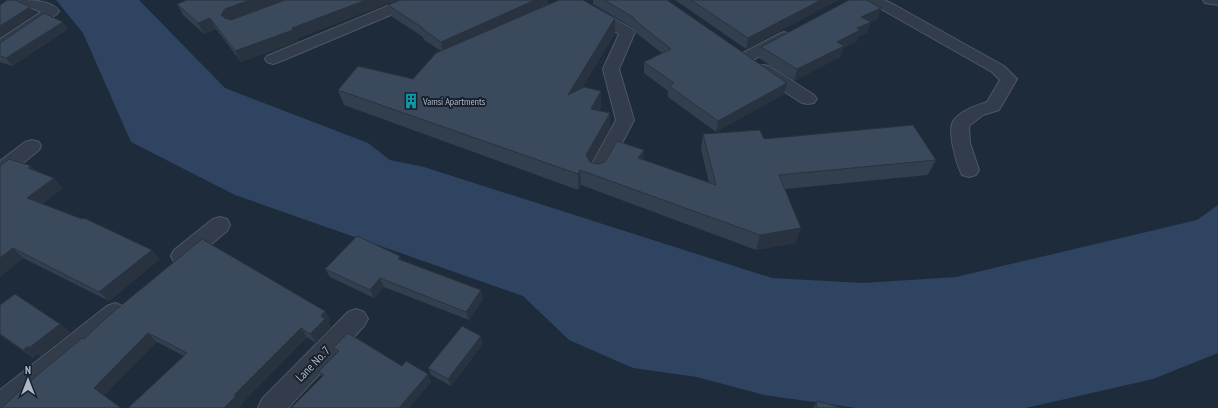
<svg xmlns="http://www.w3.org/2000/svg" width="1218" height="408" viewBox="0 0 1218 408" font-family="'PT Sans Narrow',sans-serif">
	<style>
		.water { fill: #2e4461 }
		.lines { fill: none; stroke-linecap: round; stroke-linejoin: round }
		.minor-casing { stroke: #4d5765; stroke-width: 2 }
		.minor { fill: #323c4b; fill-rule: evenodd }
		.wall { fill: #323f4e }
		.shaded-wall { fill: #293340 }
		.building { fill: #3a495b; stroke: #293340 }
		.labels { text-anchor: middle; stroke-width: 4; stroke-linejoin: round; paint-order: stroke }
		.poi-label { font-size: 10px; fill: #adb7c7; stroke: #18222f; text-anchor: start }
		.near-street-label { font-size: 12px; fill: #adb7c7; stroke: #18222f }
	</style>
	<rect width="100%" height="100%" fill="#1e2b3a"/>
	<!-- water -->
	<path class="water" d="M56 0H139L225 88 368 143 390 160 424 167 772 278 863 283 956 277 1197 220 1218 205V353L1153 379 1026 408H856L764 395 697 377 633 368 569 340 523 296 235 195 131 142 83 33Z"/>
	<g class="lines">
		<defs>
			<path id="minor" d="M18 0C30 0 52 0 59 11L57 14 6 49 0 51V39L41 12 20 3Z
				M402 0H421L419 3 279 62 273 64 267 62 265 59 267 56Z
				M865 0H884L891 3 1004 66 1017 79 999 110 983 115 969 126 970 143 979 170 976 175 969 177 962 175C957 165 946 129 954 120 962 110 975 106 987 102L1000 80 992 72 881 9 867 3Z
				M1203 0H1218V5L1205 3Z
				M592 8 597 9 632 29 635 32 619 69 634 120 605 176 598 178 591 176 588 171 616 120 603 69 619 34 587 15 585 12 587 9Z
				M784 32 789 34 792 37 789 40 751 61 745 63 739 61 737 58 739 55 779 34Z
				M763 65 769 66 814 95 817 99 814 103 808 104 802 103 757 74 755 70 757 66Z
				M32 140 39 142 41 146 39 150 7 176 0 178V161L25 142Z
				M220 217 227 219 230 225 227 231 190 262 182 265 174 262 171 256 174 250 213 219Z
				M115 303 123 306 126 313 123 320 17 408H0V390L107 306Z
				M356 309 364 312 368 319 364 326 288 408H258L262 399 348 312Z"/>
		</defs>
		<!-- minor casing -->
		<use href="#minor" class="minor-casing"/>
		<!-- minor -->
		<use href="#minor" class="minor"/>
	</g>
	<!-- wall -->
	<path class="wall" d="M401 0H548V5L615 33 582 88 601 106 599 111 610 113V129L591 162 598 164 643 160 709 183 701 149 703 134 764 139 936 160 928 175 785 189 796 243 756 250 581 185 578 190 344 105 338 90 413 79 441 51 424 40 423 37 391 16 388 5Z
		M593 0H667L784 94 716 132 668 97V91L644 73V62L662 53 636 33 633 28 593 4Z
		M675 0H838L746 49Z
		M177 4 247 14 297 39 298 41 241 62 216 29 204 34 183 15Z
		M881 8 877 19 870 22 867 33 858 37 857 41 843 48 840 57 794 81 759 58 761 47Z
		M68 29 12 66 0 62V43Z
		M0 166H31L35 171 54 178 63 188 42 204 160 259 109 301 23 258 0 277Z
		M402 260 481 290 483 299 469 320 384 287 374 298 330 277 325 269Z
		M0 305 60 324 70 332 40 356 38 354 33 358 0 335Z
		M325 311 330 320 328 323 331 328 316 343 307 337 242 403 243 404 184 356 157 342 1 408 84 339Z
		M483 344 451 386 431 375 428 368Z
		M333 348 402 366 428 374 431 382 409 408H291L322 377 319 371 336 353Z
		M817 401 816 408H813Z"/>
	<!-- shaded-wall -->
	<path class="shaded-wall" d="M250 0H284L230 21 227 26 221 15 225 9Z
		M366 0H398L297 39 298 41 241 62 235 51 292 28Z
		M535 0H548V6L443 53 441 42Z
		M821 0H838L746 49 748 38Z
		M30 7 35 14 0 37V26Z
		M881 8 877 19 858 27 861 17Z
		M210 18 216 29 204 34 198 23Z
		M615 18V33L569 110 568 95Z
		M63 22 68 29 12 66 6 58Z
		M871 22 867 33 858 37 857 41 843 48 840 57 794 81 797 69 837 42 857 28Z
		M787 83 784 94 716 132 718 121Z
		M601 91V106L591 125V109Z
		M610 113V129L587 170 586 155Z
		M644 150 643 165 638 158Z
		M31 166 40 176 28 168Z
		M580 170 581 185 578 190V174Z
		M54 178 63 188 36 208 27 198Z
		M801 228 796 243 756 250 760 235Z
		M13 248 23 258 0 277V258Z
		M152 250 160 259 109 301 99 292Z
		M400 256 404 264 398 259Z
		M380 278 384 287 374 298 370 290Z
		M481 290 483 299 469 320 466 312Z
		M325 311 330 320 328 323 331 328 316 343 310 334 321 316Z
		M60 324 70 332 40 356 38 354 33 358 23 350Z
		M301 328 307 337 242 403 243 404 240 408H224L234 395Z
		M148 333 157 342 104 396 94 388Z
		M481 336 483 344 451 386 448 379Z
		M428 374 431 382 409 408H399Z"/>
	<!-- building -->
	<path class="building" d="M7 0H15L30 7 0 26V5Z
		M187 0H250L225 9 221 15 225 18 231 20 285 0H366L292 28 293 30 235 51 210 18 198 23 177 4Z
		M401 0H535L441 42 421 28H423L388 5Z
		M559 0H583L615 18 568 95 584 87 601 91 591 109 610 113 586 155 590 162 598 164 605 162 617 141 644 150 638 158 716 185 703 134 760 130 764 139 913 125 936 160 779 175 801 228 760 235 580 170 578 174 338 90 358 66 413 79 436 53Z
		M604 0H667L787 83 718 121 669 86 674 83 644 62 671 49 637 22 633 17Z
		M691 0H821L748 38Z
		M849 0H867L881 8 861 17 871 22 857 28 860 30 837 42 844 46 797 69 761 47Z
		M44 13 63 22 6 58 0 56V43Z
		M9 159 31 166 28 168 54 178 27 198 82 219 84 218 152 250 99 292 13 248 0 258V166Z
		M357 236 400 256 398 259 481 290 466 312 380 278 370 290 325 269Z
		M202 239 325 311 321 316 325 319 310 334 301 328 234 395 236 396 224 408H128L187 353 148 333 94 388 121 408H1L41 372 82 338 84 339 107 317Z
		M15 294 60 324 29 348 28 346 23 350 0 334V305Z
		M462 326 481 336 448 379 428 368Z
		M348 333 402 366 406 361 428 374 399 408H291L324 375 319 371 339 351 333 348Z
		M817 401 843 408H816Z"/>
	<!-- icons -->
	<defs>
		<symbol id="building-bare" viewBox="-9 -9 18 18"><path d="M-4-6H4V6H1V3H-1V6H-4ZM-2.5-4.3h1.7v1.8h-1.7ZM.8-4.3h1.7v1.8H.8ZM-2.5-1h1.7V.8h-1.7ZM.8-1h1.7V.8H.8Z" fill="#0f9aa8" stroke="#18222f" stroke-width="2.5" paint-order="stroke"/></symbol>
	</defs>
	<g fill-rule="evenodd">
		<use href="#building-bare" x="400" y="90" width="22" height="22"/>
	</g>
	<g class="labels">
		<!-- poi labels -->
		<g class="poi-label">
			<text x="423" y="105">Vamsi Apartments</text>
		</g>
		<!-- near-street labels -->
		<g class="near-street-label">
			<text transform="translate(313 364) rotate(-46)" y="4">Lane No. 7</text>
		</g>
	</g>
	<!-- north arrow -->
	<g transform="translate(28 380)" stroke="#18222f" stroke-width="3" paint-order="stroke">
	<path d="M0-3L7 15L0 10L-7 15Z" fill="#adb7c7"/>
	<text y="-6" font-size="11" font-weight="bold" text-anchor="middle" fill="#adb7c7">N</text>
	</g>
</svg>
